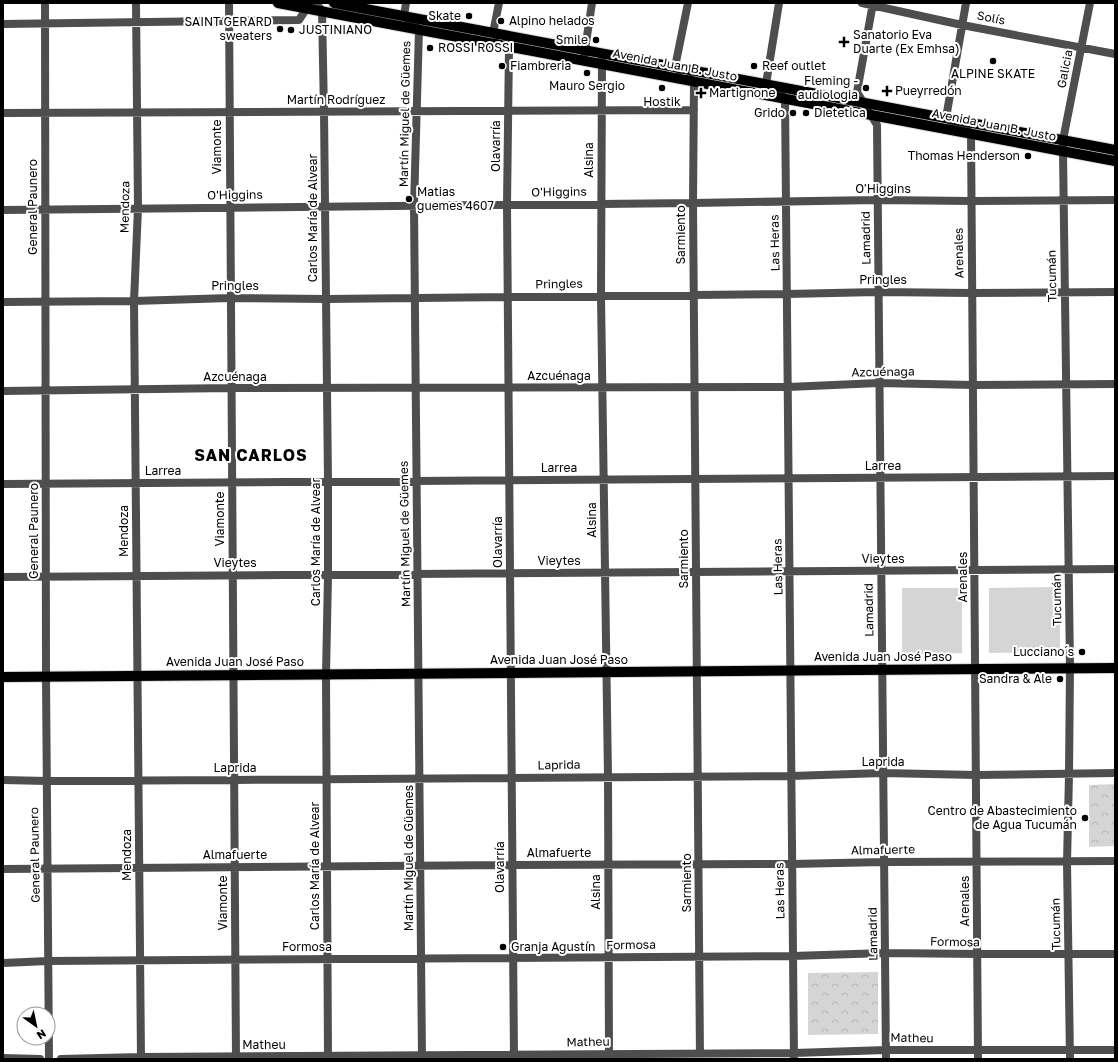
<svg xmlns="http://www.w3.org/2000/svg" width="1118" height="1062" viewBox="0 0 1118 1062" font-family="'Golos Text',sans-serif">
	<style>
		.green { fill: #d5d5d5 }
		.park { fill: url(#park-crowns) }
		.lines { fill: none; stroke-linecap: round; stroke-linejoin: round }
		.major-casing { stroke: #dbdbdb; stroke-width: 12 }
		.minor { stroke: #4e4e4e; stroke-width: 8 }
		.major { stroke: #000; stroke-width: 10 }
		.poi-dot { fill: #000; stroke: #fff; stroke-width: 1.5 }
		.labels { text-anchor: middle; stroke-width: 4; stroke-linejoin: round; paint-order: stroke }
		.poi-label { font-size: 12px; fill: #000; stroke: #fff; text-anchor: start }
		.street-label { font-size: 12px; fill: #000; stroke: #fff }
		.district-label { font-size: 16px; font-weight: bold; letter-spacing: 1px; fill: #000; stroke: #fff }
	</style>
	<defs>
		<pattern id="park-crowns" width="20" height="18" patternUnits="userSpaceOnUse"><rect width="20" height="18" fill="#d5d5d5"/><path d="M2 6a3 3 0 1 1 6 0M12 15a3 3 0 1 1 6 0" fill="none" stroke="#b5b5b5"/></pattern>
	</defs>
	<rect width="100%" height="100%" fill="#fff"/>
	<!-- green -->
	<path class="green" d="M1060 587V652L989 653V588Z
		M902 588H962V653L902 655Z"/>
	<!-- park -->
	<path class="park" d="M1115 784V846L1089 847V785Z
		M878 972V1034L808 1035V973Z"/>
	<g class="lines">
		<defs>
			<path id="major" d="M278 3 1115 161
				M334 3 1115 150
				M3 677 1115 668"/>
		</defs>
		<!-- major casing -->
		<use href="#major" class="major-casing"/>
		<!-- minor -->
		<path class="minor" d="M45 3 46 677 49 1059
			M136 3 138 208 134 301 141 1059
			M229 3 236 1059
			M316 3 322 11 324 112 328 482V575L326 675 328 1059
			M406 3 404 16 419 29 414 206 422 1059
			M779 3 766 84 785 98 794 1059
			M862 3 962 25 1115 54
			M873 3 857 92 877 125 886 1059
			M966 3 946 118 971 133 978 1059
			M3 24 299 20 310 3
			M497 36 493 33 499 3
			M506 44 509 46 507 205 514 1059
			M584 56 592 3
			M602 58 601 296 608 777 609 1058
			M680 71 675 67 688 3
			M689 78 694 81 693 203 700 1059
			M3 113 694 110
			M3 210 693 203 877 200 971 201 1115 200
			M3 302 134 301 230 298 326 299 787 294 878 292 972 293 1115 292
			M3 391 231 388 788 387 879 383 973 385 1115 384
			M3 484 1115 476
			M3 577 1115 569
			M3 780 47 781 234 780 791 776 883 773 976 775 1115 773
			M3 869 512 865 792 864 884 862 1115 861
			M3 963 48 961 793 956 885 953 978 954H1115
			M3 1058 40 1059
			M61 1059 141 1057 794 1053 886 1050H1115
			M1070 1059 1067 862 1069 774 1070 668 1063 151V140L1090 3"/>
		<!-- major -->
		<use href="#major" class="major"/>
	</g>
	<!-- markers -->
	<g class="poi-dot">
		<circle cx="469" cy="16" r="4"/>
		<circle cx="501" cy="21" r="4"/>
		<circle cx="280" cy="29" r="4"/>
		<circle cx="291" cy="30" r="4"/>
		<circle cx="596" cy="40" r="4"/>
		<path d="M842 36h4v4h4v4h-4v4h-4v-4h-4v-4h4z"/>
		<circle cx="430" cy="48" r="4"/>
		<circle cx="993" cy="61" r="4"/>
		<circle cx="502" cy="66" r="4"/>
		<circle cx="754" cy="66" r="4"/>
		<circle cx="587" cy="73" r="4"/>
		<circle cx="662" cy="88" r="4"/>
		<circle cx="866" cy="88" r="4"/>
		<path d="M885 85h4v4h4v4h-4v4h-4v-4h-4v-4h4z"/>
		<path d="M699 87h4v4h4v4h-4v4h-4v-4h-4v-4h4z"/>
		<circle cx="793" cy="113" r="4"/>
		<circle cx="806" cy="113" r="4"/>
		<circle cx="1028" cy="156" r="4"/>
		<circle cx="409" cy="199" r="4"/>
		<circle cx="1082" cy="652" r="4"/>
		<circle cx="1060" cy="679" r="4"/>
		<circle cx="1085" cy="818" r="4"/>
		<circle cx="503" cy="947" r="4"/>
	</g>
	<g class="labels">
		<!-- poi labels -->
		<g class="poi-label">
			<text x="461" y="20" text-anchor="end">Skate</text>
			<text x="509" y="25">Alpino helados</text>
			<text x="272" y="26" text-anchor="end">SAINT GERARD<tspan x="272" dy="14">sweaters</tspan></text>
			<text x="299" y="34">JUSTINIANO</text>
			<text x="853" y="39">Sanatorio Eva<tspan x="853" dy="14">Duarte (Ex Emhsa)</tspan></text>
			<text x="588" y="44" text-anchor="end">Smile</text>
			<text x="438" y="52">ROSSI ROSSI</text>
			<text x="510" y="70">Fiambreria</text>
			<text x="762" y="70">Reef outlet</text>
			<text x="993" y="78" text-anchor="middle">ALPINE SKATE</text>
			<text x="858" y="85" text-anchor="end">Fleming -<tspan x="858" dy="14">audiologia</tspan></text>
			<text x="587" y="90" text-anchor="middle">Mauro Sergio</text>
			<text x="895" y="95">Pueyrredón</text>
			<text x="709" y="97">Martignone</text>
			<text x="662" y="106" text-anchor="middle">Hostik</text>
			<text x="785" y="117" text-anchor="end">Grido</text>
			<text x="814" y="117">Dietetica</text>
			<text x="1020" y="160" text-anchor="end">Thomas Henderson</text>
			<text x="417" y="196">Matias<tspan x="417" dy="14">guemes 4607</tspan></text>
			<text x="1074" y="656" text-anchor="end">Lucciano´s</text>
			<text x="1052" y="683" text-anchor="end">Sandra &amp; Ale</text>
			<text x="1077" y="815" text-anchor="end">Centro de Abastecimiento<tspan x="1077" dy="14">de Agua Tucumán</tspan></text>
			<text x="511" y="951">Granja Agustín</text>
		</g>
		<!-- street labels -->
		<g class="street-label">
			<text transform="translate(991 18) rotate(11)" y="4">Solís</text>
			<text transform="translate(675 65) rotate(11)" y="4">Avenida Juan B. Justo</text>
			<text transform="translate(1065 69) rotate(-79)" y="4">Galicia</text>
			<text x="336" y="104">Martín Rodríguez</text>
			<text transform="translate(405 114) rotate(-89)" y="4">Martín Miguel de Güemes</text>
			<text transform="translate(994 125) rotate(11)" y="4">Avenida Juan B. Justo</text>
			<text transform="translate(496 146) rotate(-90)" y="4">Olavarría</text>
			<text transform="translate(217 147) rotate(-90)" y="4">Viamonte</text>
			<text transform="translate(589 160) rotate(-90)" y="4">Alsina</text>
			<text x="883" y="193">O'Higgins</text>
			<text transform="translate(559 192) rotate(-1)" y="4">O'Higgins</text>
			<text transform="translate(235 195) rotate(-1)" y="4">O'Higgins</text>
			<text transform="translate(33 207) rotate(-90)" y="4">General Paunero</text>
			<text transform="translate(125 207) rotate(-89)" y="4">Mendoza</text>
			<text transform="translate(313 218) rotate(-90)" y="4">Carlos María de Alvear</text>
			<text transform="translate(681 235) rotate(-90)" y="4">Sarmiento</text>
			<text transform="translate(866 238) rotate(-91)" y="4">Lamadrid</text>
			<text transform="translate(775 243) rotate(-91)" y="4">Las Heras</text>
			<text transform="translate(959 253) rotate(-91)" y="4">Arenales</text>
			<text transform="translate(1052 276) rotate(-91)" y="4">Tucumán</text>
			<text x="883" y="284">Pringles</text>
			<text transform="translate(559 284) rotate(-1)" y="4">Pringles</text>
			<text x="235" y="290">Pringles</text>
			<text transform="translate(883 372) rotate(-1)" y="4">Azcuénaga</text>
			<text x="559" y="380">Azcuénaga</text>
			<text x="235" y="381">Azcuénaga</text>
			<text x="883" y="470">Larrea</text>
			<text x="559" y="472">Larrea</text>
			<text x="163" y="475">Larrea</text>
			<text transform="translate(220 519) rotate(-90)" y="4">Viamonte</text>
			<text transform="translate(592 520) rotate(-90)" y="4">Alsina</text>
			<text transform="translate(34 531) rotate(-90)" y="4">General Paunero</text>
			<text transform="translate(124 531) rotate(-90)" y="4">Mendoza</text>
			<text transform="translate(405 534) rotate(-91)" y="4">Martín Miguel de Güemes</text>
			<text transform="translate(316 542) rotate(-90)" y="4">Carlos María de Alvear</text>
			<text transform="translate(498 542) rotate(-90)" y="4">Olavarría</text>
			<text transform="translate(684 559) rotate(-90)" y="4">Sarmiento</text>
			<text x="883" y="563">Vieytes</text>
			<text x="559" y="565">Vieytes</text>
			<text x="235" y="567">Vieytes</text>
			<text transform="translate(778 567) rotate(-91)" y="4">Las Heras</text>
			<text transform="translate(963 577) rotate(-90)" y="4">Arenales</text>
			<text transform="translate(1057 600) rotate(-91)" y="4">Tucumán</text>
			<text transform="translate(869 610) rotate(-91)" y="4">Lamadrid</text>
			<text x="883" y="661">Avenida Juan José Paso</text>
			<text x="559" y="664">Avenida Juan José Paso</text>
			<text x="235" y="666">Avenida Juan José Paso</text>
			<text x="883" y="766">Laprida</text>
			<text transform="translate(559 765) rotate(-1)" y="4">Laprida</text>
			<text x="235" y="772">Laprida</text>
			<text transform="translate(883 850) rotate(-1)" y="4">Almafuerte</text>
			<text x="559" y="857">Almafuerte</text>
			<text transform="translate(35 855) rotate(-91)" y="4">General Paunero</text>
			<text transform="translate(127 855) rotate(-90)" y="4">Mendoza</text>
			<text x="235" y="859">Almafuerte</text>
			<text transform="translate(409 858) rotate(-90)" y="4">Martín Miguel de Güemes</text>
			<text transform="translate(315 866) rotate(-90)" y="4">Carlos María de Alvear</text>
			<text transform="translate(500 867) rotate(-90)" y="4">Olavarría</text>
			<text transform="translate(687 883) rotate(-90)" y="4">Sarmiento</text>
			<text transform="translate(780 891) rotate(-91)" y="4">Las Heras</text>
			<text transform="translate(596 892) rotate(-90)" y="4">Alsina</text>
			<text transform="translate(965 901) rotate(-90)" y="4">Arenales</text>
			<text transform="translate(223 903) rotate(-90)" y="4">Viamonte</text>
			<text transform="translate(1056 924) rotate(-91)" y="4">Tucumán</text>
			<text transform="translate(873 934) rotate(-91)" y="4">Lamadrid</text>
			<text transform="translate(955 942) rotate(1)" y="4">Formosa</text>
			<text transform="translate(631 945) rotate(-1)" y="4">Formosa</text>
			<text x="307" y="951">Formosa</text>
			<text transform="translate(912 1038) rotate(1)" y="4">Matheu</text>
			<text transform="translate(588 1042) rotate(-1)" y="4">Matheu</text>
			<text x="264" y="1049">Matheu</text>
		</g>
		<!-- district labels -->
		<g class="district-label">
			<text x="251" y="461">SAN CARLOS</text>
		</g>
	</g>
	<!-- border -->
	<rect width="1118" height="1062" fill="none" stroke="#000000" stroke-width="8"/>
	<!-- north arrow -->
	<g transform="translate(36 1026) rotate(147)"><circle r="19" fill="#ffffff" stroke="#999999"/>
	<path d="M0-3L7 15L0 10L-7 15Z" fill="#000000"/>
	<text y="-6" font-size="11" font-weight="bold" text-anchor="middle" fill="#000000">N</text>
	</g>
</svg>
